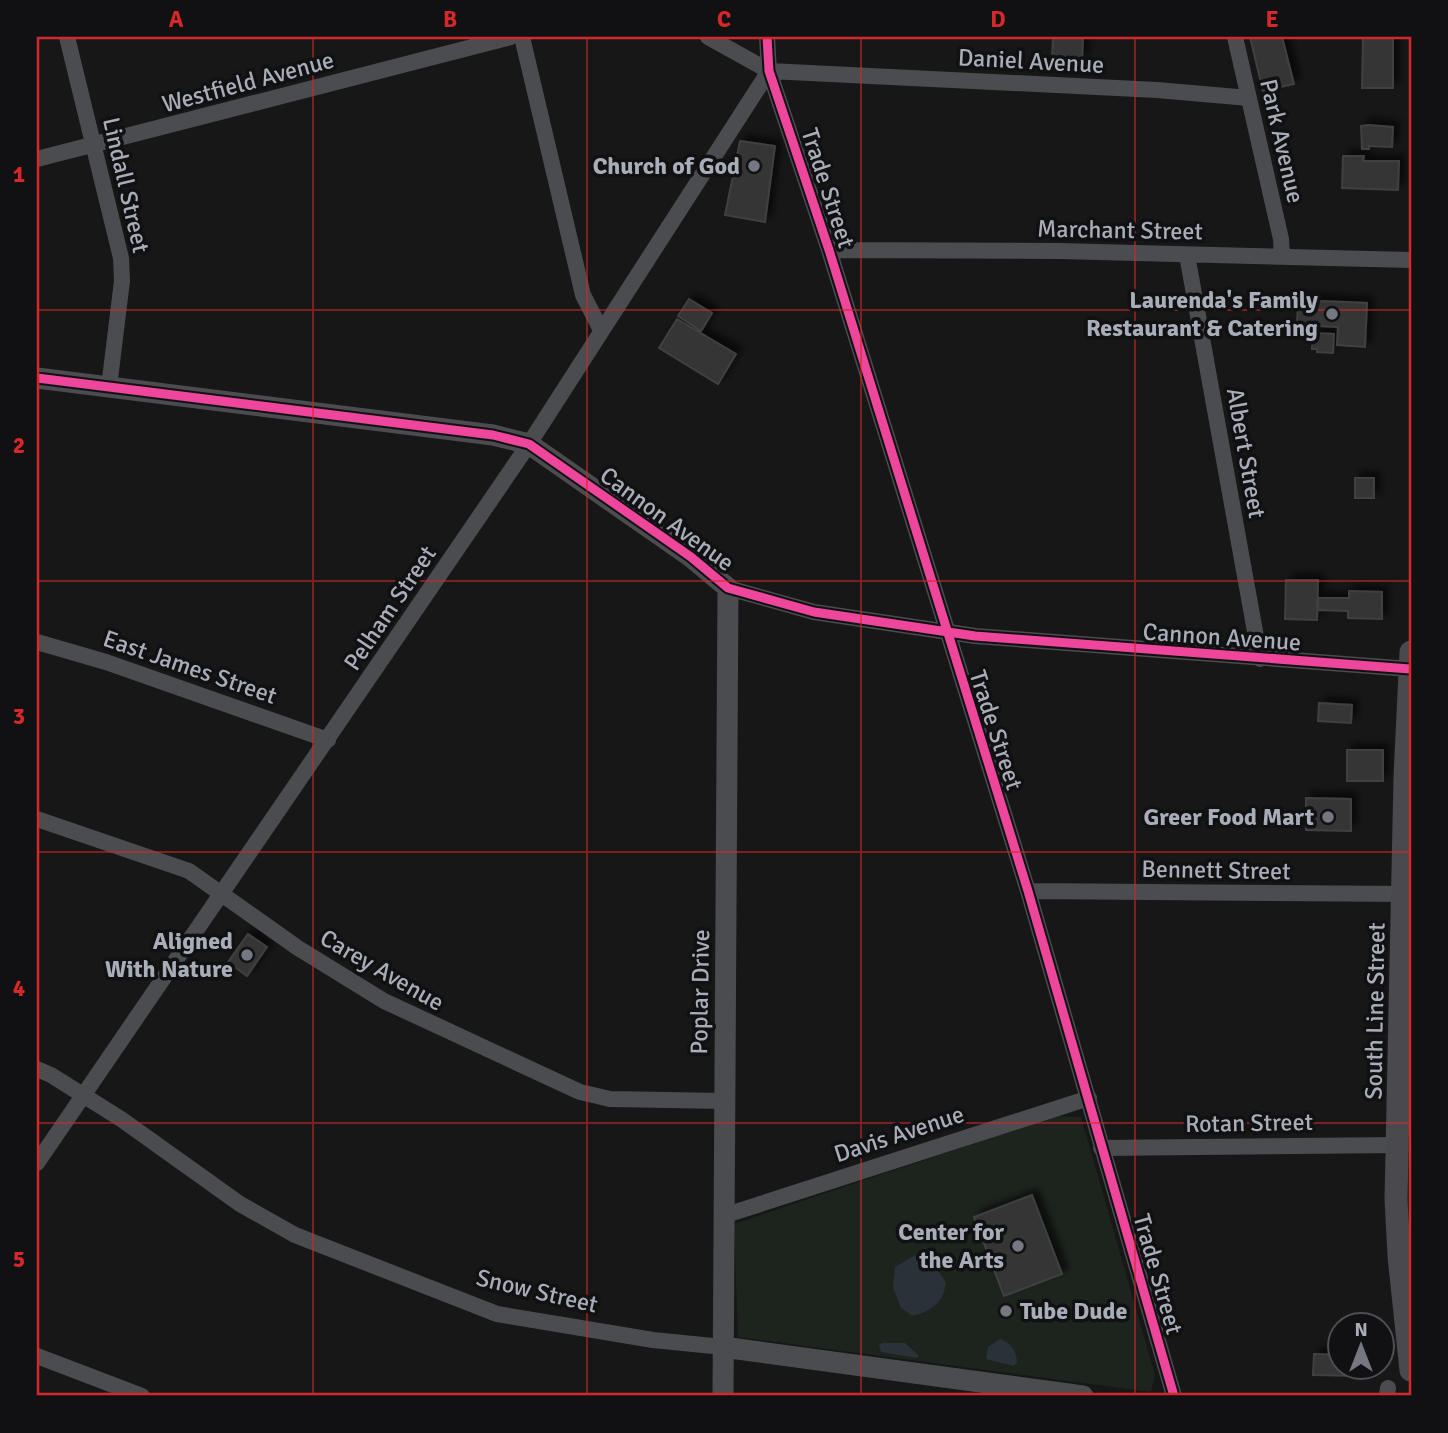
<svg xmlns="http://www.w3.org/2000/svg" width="1448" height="1433" viewBox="0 0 1448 1433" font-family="Signika,sans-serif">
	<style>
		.green { fill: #1d241e }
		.water { fill: #2a3239 }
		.building { fill: #353536; stroke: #3f4043; stroke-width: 2; filter: url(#shadow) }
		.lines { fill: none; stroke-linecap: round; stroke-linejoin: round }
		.minor { stroke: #4b4c50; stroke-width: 16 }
		.tertiary { stroke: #4b4c50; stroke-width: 21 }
		.secondary { stroke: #4a4a4e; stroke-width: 23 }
		.cycleway-casing { stroke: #111113; stroke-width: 13 }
		.cycleway { stroke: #ed469a; stroke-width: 9 }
		.grid { fill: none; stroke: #d62828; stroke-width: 2; stroke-opacity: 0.55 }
		.poi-dot { fill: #757880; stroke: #111113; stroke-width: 2.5 }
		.labels { text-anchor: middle; stroke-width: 7; stroke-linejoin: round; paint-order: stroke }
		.street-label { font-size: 24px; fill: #a8adb8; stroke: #111113 }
		.poi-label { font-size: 24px; font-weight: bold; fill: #a8adb8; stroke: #111113; text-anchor: end }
		.neatline { fill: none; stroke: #d62828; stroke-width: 2.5 }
		.grid-label { font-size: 23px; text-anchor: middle; font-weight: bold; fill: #d62828 }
	</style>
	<defs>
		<filter id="shadow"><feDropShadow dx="6" dy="-6" stdDeviation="3.5" flood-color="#0009"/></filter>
	</defs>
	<rect width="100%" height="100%" fill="#171717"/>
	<!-- green -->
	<path class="green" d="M1056 1116 1081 1117 1155 1375 1151 1392 738 1337 734 1224Z"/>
	<!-- water -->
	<path class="water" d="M917 1254 931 1259 946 1283C943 1303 932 1310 913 1316L901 1308 893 1287 895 1267Z
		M1000 1339C1012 1343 1016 1351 1017 1362L1014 1366 986 1359 988 1347Z
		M882 1343H905L919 1356 916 1358 881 1352 879 1345Z"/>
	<!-- building -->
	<path class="building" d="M1053 37H1083L1082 61 1052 60Z
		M1250 37H1282L1294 84 1263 91Z
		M1363 37H1393V88H1362Z
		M1368 125 1393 127 1392 147 1369 146V149H1362L1361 126Z
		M740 141 775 146 765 222 725 215Z
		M1343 156H1364L1363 161H1399L1398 190 1342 188Z
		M689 299 712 313 701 331 678 316Z
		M1298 300 1367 303 1365 347 1337 345 1338 327 1297 325Z
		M677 319 736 354 718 384 659 348Z
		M1313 333 1334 334 1333 353 1317 352V349H1312Z
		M1355 478H1374V498H1355Z
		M1286 580H1318L1317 620 1285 619Z
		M1349 591 1382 592V619L1348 618V611L1318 610V598H1349Z
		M1319 703 1352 705 1351 723 1318 721Z
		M1347 750H1383V781H1347Z
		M1306 798 1351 799V831L1306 830Z
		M248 934 267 947 247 976 228 962Z
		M1032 1195 1062 1274 1004 1296 974 1217Z
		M1314 1354 1340 1355V1366L1363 1367H1358V1376L1313 1375Z"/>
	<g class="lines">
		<!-- minor -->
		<path class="minor" d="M67 37 121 258 122 281 109 387
			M522 37 583 295 601 330
			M708 37 769 71 1157 90 1249 98
			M767 37 769 71 829 250 1028 891 1174 1396
			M1235 37 1281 239 1282 257
			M37 159 511 37
			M829 250 1059 251 1411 260
			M1187 255 1260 659
			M728 588 814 612 975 636 1410 669
			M37 642 106 662 328 740
			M37 819 189 871 298 948 384 1001 580 1092 610 1099 725 1101
			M1028 891 1410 894
			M37 1069 51 1075 121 1119 240 1204 295 1235 497 1314 653 1340 723 1347
			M1101 1148 1398 1145
			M37 1163 529 444 769 71
			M723 1216 1089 1098
			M37 1356 142 1396
			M1387 1396 1388 1388"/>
		<!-- tertiary -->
		<path class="tertiary" d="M37 378 493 435 529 444 691 557 728 588 723 1396
			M723 1347 1083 1396"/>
		<!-- secondary -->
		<path class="secondary" d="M1411 652 1405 777 1396 1199 1399 1256 1411 1370"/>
		<defs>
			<path id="cycleway" d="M767 37 769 71 829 250 1028 891 1174 1396
				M37 378 493 435 529 444 691 557 728 588 814 612 975 636 1410 669"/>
		</defs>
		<!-- cycleway casing -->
		<use href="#cycleway" class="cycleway-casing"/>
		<!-- cycleway -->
		<use href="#cycleway" class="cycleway"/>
	</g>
	<!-- grid -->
	<path class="grid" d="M313 37V1396M587 37V1396M861 37V1396M1135 37V1396M37 310H1411M37 581H1411M37 852H1411M37 1123H1411"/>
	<!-- markers -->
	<g class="poi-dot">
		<circle cx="754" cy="166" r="7"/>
		<circle cx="1332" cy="314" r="7"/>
		<circle cx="1328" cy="817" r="7"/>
		<circle cx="247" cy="955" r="7"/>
		<circle cx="1018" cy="1246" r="7"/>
		<circle cx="1006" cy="1311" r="7"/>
	</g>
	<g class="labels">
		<!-- street labels -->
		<g class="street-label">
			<text transform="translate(1031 61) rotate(3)" y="8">Daniel Avenue</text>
			<text transform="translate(248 82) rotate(-15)" y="8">Westfield Avenue</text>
			<text transform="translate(1282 141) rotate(77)" y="8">Park Avenue</text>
			<text transform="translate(126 185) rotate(77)" y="8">Lindall Street</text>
			<text transform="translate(828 188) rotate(72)" y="8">Trade Street</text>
			<text transform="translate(1120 230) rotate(1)" y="8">Marchant Street</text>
			<text transform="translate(1246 453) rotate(80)" y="8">Albert Street</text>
			<text transform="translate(667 519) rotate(36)" y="8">Cannon Avenue</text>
			<text transform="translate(390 608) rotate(-56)" y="8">Pelham Street</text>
			<text transform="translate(1222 637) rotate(4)" y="8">Cannon Avenue</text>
			<text transform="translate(190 667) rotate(19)" y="8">East James Street</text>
			<text transform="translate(996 730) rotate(72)" y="8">Trade Street</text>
			<text transform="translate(1216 870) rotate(1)" y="8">Bennett Street</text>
			<text transform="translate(382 970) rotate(30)" y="8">Carey Avenue</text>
			<text transform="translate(700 992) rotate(-89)" y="8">Poplar Drive</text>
			<text transform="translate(1375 1011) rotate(-89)" y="8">South Line Street</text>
			<text transform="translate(1249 1123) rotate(-1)" y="8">Rotan Street</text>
			<text transform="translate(899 1134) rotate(-18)" y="8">Davis Avenue</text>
			<text transform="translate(1158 1274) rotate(74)" y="8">Trade Street</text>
			<text transform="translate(537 1291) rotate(13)" y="8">Snow Street</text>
		</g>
		<!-- poi labels -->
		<g class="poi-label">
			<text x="740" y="174">Church of God</text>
			<text x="1318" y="308">Laurenda's Family<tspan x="1318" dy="28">Restaurant &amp; Catering</tspan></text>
			<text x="1314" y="825">Greer Food Mart</text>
			<text x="233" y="949">Aligned<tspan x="233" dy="28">With Nature</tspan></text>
			<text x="1004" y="1240">Center for<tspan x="1004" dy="28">the Arts</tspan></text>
			<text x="1020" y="1319" text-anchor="start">Tube Dude</text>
		</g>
	</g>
	<!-- border -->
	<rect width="1448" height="1433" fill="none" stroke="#111113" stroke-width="77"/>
	<!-- north arrow -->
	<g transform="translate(1361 1346)"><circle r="33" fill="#111113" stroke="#4d4f55" stroke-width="2"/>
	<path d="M0-5L12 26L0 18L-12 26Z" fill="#757880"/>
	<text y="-10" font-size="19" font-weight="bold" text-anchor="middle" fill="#a8adb8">N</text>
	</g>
	<rect x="38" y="38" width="1372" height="1356" class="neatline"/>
	<g class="grid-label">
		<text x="176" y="27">A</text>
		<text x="450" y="27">B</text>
		<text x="724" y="27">C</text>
		<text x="998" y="27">D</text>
		<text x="1272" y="27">E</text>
		<text x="19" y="182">1</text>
		<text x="19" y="453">2</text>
		<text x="19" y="724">3</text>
		<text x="19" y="996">4</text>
		<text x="19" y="1267">5</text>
	</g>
</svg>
